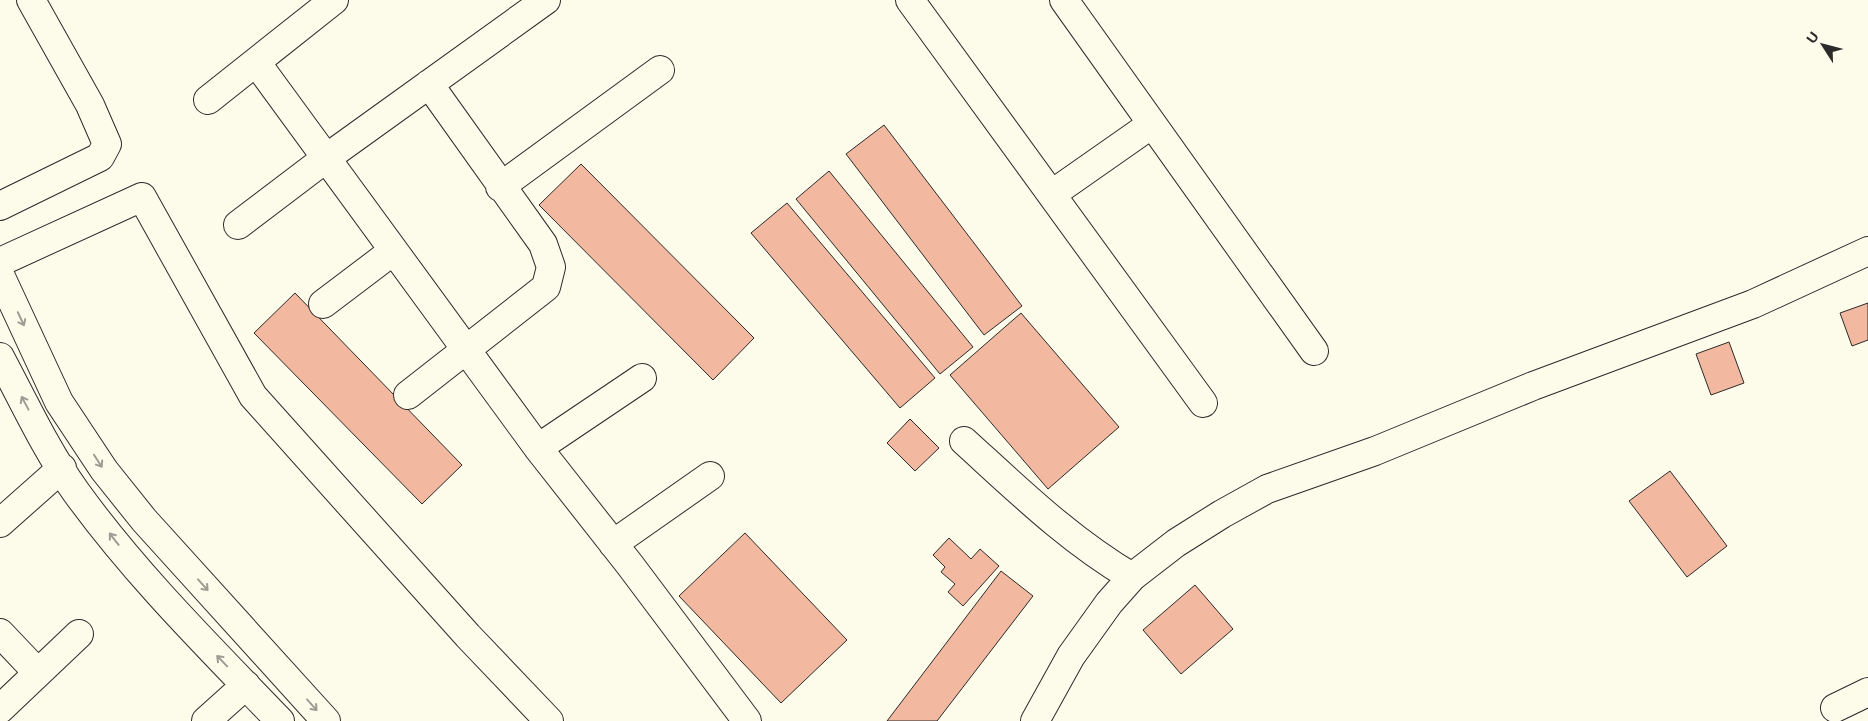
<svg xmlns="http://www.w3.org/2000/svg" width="1868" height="721" viewBox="0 0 1868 721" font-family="Helvetica,sans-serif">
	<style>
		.building { fill: #f2b8a0; stroke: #2b2b2b }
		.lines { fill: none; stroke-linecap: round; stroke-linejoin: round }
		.street-casing { stroke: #2b2b2b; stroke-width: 30 }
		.secondary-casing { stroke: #2b2b2b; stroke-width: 30 }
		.street { stroke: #fdfbea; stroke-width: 28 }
		.secondary { stroke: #fdfbea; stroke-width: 28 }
		.oneway { stroke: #9e9d94 }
	</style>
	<rect width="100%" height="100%" fill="#fdfbea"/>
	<!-- building -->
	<path class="building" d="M884 125 1022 306 984 335 846 154Z
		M581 164 754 338 713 380 539 205Z
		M829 171 973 347 940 374 796 199Z
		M787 203 935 378 900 408 751 233Z
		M295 293 462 465 422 504 254 333Z
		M1868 303V340L1852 346 1840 313Z
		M1021 313 1119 427 1048 489 950 375Z
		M1729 342 1744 383 1711 395 1696 354Z
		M910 419 939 448 915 471 887 443Z
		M1670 471 1727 546 1687 577 1629 501Z
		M745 533 847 640 781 703 679 596Z
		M949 538 971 559 980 549 999 566 963 606 948 592 955 584 941 572 945 567 933 555Z
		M1001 571 1033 596 937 721H887Z
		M1195 585 1233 629 1181 674 1143 630Z"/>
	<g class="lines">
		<defs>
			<path id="street" d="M910 0 1203 403
				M1064 0 1314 351
				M256 62 538 448 630 565 747 721
				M208 100 334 0
				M500 187 660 70
				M1052 194 1152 124
				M0 206 100 157 107 144 90 105 31 0
				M238 225 325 159 546 0
				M0 262 142 197 253 396 468 636 549 721
				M0 275 59 402 104 470 144 520 326 721
				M323 304 393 251
				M0 357C24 402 46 450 76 492 136 575 209 647 280 721
				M408 395 546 287 551 267 543 244 429 84
				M964 441C1018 490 1069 540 1132 577
				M538 448 642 378
				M0 523 62 468
				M613 544 710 476
				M0 633 38 673
				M1835 708 1868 692
				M0 709 79 634
				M206 721 246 685"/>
			<path id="secondary" d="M1035 721 1071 656 1109 603 1132 577 1176 543 1222 514 1267 489 1375 451 1533 386 1753 304 1868 251"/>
		</defs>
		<!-- street casing -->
		<use href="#street" class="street-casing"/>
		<!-- secondary casing -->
		<use href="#secondary" class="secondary-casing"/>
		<!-- street -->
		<use href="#street" class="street"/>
		<!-- secondary -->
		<use href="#secondary" class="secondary"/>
	</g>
	<!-- one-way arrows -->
	<defs><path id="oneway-shaft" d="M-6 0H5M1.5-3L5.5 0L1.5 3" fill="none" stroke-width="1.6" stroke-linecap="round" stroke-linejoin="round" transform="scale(1.25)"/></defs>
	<g class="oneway">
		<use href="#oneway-shaft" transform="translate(21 319) rotate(65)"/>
		<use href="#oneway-shaft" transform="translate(25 403) rotate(-118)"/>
		<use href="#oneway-shaft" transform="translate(98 461) rotate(57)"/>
		<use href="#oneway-shaft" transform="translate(114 539) rotate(-128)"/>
		<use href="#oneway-shaft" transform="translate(203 585) rotate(48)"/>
		<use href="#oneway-shaft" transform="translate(222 661) rotate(-134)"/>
		<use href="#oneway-shaft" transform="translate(312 705) rotate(48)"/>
	</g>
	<!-- north arrow -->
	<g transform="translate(1823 45) rotate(306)" stroke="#fdfbea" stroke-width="4" paint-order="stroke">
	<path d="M0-4L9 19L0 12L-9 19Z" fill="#2b2b2b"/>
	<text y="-8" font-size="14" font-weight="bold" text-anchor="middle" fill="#2b2b2b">U</text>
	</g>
</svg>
